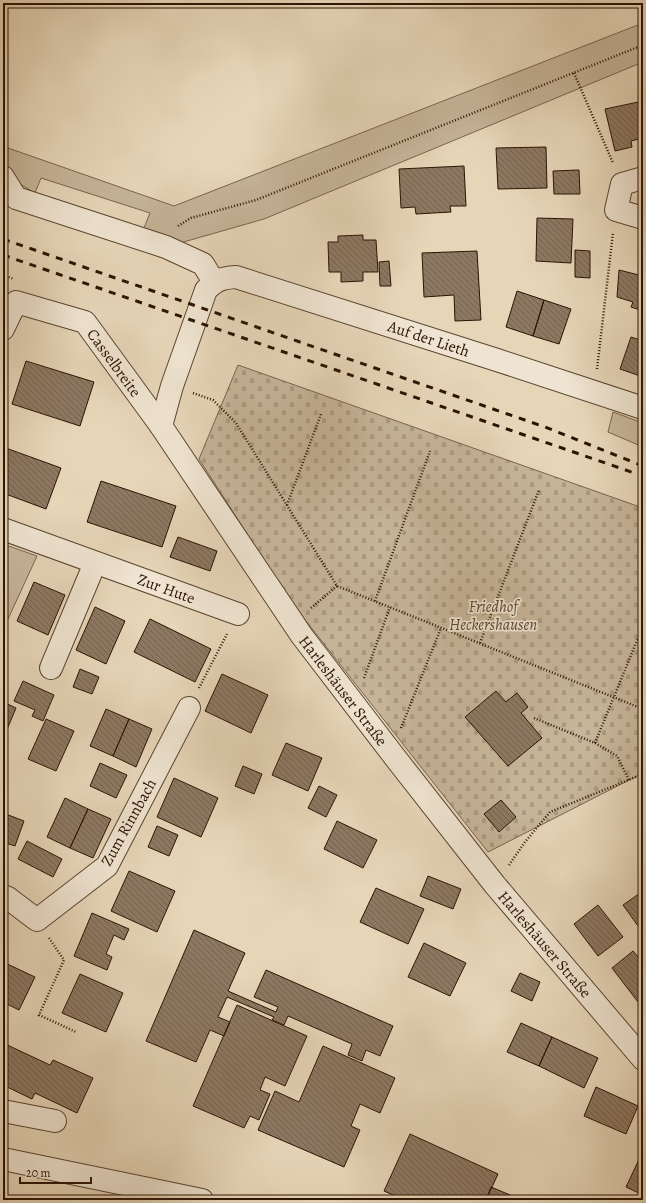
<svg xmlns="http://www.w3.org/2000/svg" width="646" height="1203" viewBox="0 0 646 1203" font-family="Alegreya,serif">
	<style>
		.grass { fill: #c6b599; stroke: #79644e }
		.cemetery { fill: url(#cemetery-stones); stroke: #79644e }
		.building { fill: url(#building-back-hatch); stroke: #2c1304 }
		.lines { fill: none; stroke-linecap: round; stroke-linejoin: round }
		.minor-casing { stroke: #5a4431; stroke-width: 24 }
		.path { stroke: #2c1304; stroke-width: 2.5; stroke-dasharray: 1 2; stroke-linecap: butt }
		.minor { stroke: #efe4d1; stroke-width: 22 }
		.rail { stroke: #2c1304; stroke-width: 3; stroke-dasharray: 7 7; stroke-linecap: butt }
		.labels { text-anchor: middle; stroke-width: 3.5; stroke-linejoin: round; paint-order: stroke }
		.street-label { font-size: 16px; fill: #2c1304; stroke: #efe4d1 }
		.park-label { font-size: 16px; font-style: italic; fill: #5a4431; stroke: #efe4d1 }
	</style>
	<defs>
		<pattern id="cemetery-stones" width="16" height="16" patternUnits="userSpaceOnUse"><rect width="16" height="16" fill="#c6b599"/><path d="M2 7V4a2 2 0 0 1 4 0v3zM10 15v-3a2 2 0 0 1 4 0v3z" fill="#aa9b82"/></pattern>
		<pattern id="building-back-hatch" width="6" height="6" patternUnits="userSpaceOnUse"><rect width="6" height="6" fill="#8d7862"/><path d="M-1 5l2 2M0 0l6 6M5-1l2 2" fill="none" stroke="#73614f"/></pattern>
	</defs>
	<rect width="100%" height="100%" fill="#e6d6b8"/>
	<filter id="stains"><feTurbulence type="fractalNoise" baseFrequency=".005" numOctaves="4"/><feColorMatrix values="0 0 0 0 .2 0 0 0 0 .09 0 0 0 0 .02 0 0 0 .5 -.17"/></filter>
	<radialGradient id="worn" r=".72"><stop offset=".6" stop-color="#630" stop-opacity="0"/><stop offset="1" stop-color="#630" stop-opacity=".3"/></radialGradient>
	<!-- grass -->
	<path class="grass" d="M643 23V62L264 219 166 247 140 238 150 213 41 178 35 193 15 181 3 163V135L8 148 174 206Z
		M613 412 643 423V447L608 432Z
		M3 544 37 556 3 630Z"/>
	<!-- cemetery -->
	<path class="cemetery" d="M238 365 643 508V773L488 852 291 602 199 459Z"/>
	<!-- building -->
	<path class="building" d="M643 101V138L631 141 632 147 615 151 605 109Z
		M546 147 547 188 498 189 496 148Z
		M464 166 466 206H450L451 212 416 214 415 207 401 208 399 169Z
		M579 170 580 194H554L553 171Z
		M537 218 573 219 571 263 536 261Z
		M363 235V240H376L378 272H363V281L341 282V272H329L328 242H338V236Z
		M575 250 590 251V278L575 277Z
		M477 251 481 320 455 321 454 295 424 297 422 253Z
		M389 261 391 286H380L379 262Z
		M619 270 643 276V311L631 307 633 302 617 297Z
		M517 291 544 300 533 336 506 327Z
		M544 300 571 309 559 344 533 336Z
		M631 337 643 341V377L620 369Z
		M26 361 94 382 80 426 12 404Z
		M3 447 61 468 46 509 3 493Z
		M101 481 176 506 162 547 87 522Z
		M178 537 217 551 210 571 170 557Z
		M34 582 65 595 48 635 17 621Z
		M95 607 125 621 106 664 76 650Z
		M150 619 211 649 195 682 134 652Z
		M80 669 99 677 92 694 73 687Z
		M222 674 268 695 251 733 205 711Z
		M23 681 54 695 43 721 32 716 35 710 14 701Z
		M496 691 506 702 517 693 528 707 521 713 542 738 508 766 465 717Z
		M3 702 16 708 3 739Z
		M106 709 129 719 113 756 90 746Z
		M46 719 74 731 56 771 28 759Z
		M129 719 152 729 136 767 113 756Z
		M286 743 322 758 308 791 272 775Z
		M100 763 127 775 116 798 90 786Z
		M243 766 262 774 254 794 235 786Z
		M174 778 218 798 201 837 157 817Z
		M319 786 337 795 326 817 308 808Z
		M65 798 88 809 70 848 47 837Z
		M501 800 516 817 499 832 484 814Z
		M3 802 6 803 3 812Z
		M88 809 111 819 93 858 70 848Z
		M3 813 24 821 15 846 3 842Z
		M337 821 377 840 363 868 324 849Z
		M157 826 178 835 169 856 148 847Z
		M27 841 62 859 53 877 18 859Z
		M129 871 175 891 157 932 111 911Z
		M428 876 461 889 453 909 420 896Z
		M376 888 424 909 408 944 360 922Z
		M643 891V923L638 926 623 905Z
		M598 905 623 937 598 956 574 924Z
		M92 913 129 929 124 940 114 935 106 954 112 957 107 970 74 956Z
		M194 930 245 953 228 991 276 1012 278 1007 254 997 266 970 393 1026 380 1056 366 1050 362 1061 348 1055 352 1044 288 1016 284 1025 272 1020 274 1017 227 997 218 1017 230 1022 224 1036 210 1030 196 1062 146 1041Z
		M424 943 466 963 450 996 408 977Z
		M633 951 643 963V997L638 1002 612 968Z
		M3 962 35 977 19 1010 3 1002Z
		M520 973 540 982 532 1001 511 991Z
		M80 974 123 993 106 1032 62 1013Z
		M237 1005 307 1036 285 1086 265 1077 260 1090 270 1094 259 1120 250 1116 244 1128 193 1106Z
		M521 1023 552 1037 539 1066 507 1052Z
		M552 1037 598 1058 584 1088 539 1066Z
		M3 1043 50 1065 53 1060 93 1078 77 1113 35 1093 32 1099 3 1085Z
		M323 1046 395 1078 380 1113 360 1104 351 1126 360 1130 344 1167 258 1130 275 1091 299 1102Z
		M596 1087 638 1106 626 1134 584 1116Z
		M410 1134 498 1174 486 1200H405L384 1191Z
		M643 1151V1195L626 1187Z
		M491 1187 522 1200H486Z"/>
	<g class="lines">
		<defs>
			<g id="minor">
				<path d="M3 177 16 198 166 247 203 264 214 282"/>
				<path d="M643 178 622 184 616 210 643 218"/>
				<path id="s1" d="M3 329 16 302 85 322 161 426"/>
				<path id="s2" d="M643 408 497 360 236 277C221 278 216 280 206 290L172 386 161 426 302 636 397 760 495 885 643 1059"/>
				<path id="s3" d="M3 529 238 614"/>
				<path d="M51 668 95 563"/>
				<path d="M3 896 8 898 37 920 107 866 189 708"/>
				<path d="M3 1111 55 1121"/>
				<path d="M3 1159 202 1200"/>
			</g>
		</defs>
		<!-- minor casing -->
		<use href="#minor" class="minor-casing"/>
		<!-- path -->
		<path class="path" d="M574 73 613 163
			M178 226 191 218 256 200 643 45
			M3 275 14 279
			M597 369 613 233
			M193 393 213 400 236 423 337 586 643 709
			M287 505 321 414
			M375 601 430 451
			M311 608 337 586
			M639 637 643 638
			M480 643 539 490
			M364 678 390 607
			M199 688 227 634
			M534 718 595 743 617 756 629 780
			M401 728 441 628
			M595 743 643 626
			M509 865 525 842 550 812 643 774
			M49 938 64 960 39 1015 76 1032"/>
		<!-- minor -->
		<use href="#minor" class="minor"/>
		<!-- rail -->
		<path class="rail" d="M3 239 493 409 545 427 643 466
			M3 255 643 476"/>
	</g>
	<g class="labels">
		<!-- street labels -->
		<g class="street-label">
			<text transform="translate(429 338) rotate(18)" y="6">Auf der Lieth</text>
			<text dy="6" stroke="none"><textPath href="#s1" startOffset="152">Casselbreite</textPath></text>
			<text dy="6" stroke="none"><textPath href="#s3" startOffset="174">Zur Hute</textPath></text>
			<text dy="6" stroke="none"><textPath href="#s2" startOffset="926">Harleshäuser Straße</textPath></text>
			<text transform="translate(128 822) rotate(-61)" y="6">Zum Rinnbach</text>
			<text dy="6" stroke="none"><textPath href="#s2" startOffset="1250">Harleshäuser Straße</textPath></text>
		</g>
		<!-- park labels -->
		<g class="park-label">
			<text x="493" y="612">Friedhof<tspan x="493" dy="18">Heckershausen</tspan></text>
		</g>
	</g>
	<!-- margin -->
	<rect width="646" height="1203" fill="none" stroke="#e6d6b8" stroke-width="16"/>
	<rect x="4" y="4" width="638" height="1195" fill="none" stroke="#2c1304" stroke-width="2"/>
	<rect x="8" y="8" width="630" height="1187" fill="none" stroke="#2c1304"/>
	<!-- scale -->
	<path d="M20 1177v6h71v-6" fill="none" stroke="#2c1304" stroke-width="2"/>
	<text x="26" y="1177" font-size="12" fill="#2c1304" stroke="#efe4d1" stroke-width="3" paint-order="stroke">20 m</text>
	<rect width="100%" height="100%" filter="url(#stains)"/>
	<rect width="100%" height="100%" fill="url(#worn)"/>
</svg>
